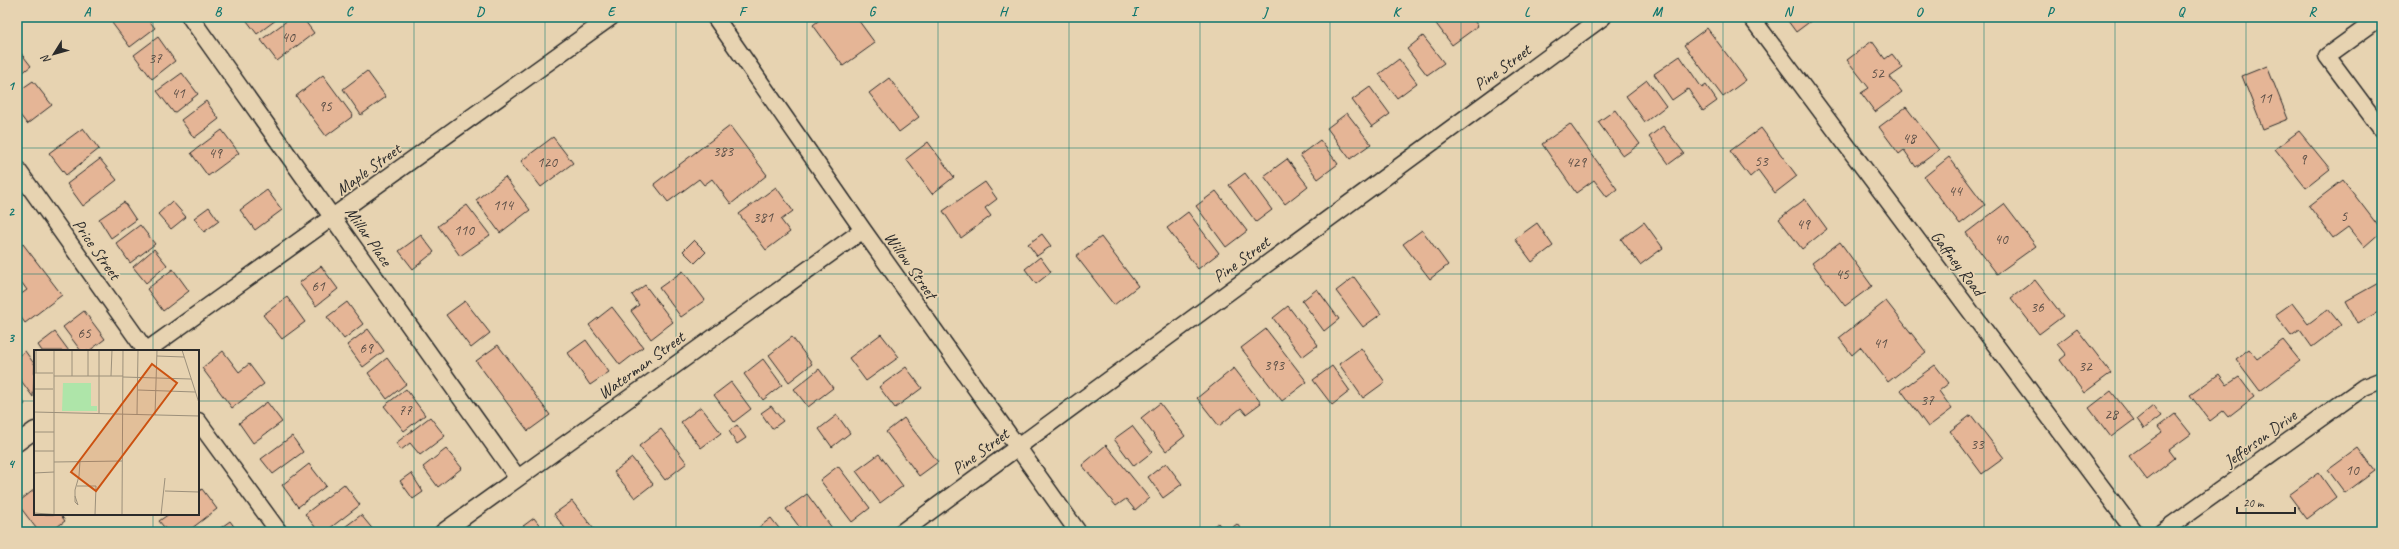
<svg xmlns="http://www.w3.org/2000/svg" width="2399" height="549" viewBox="0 0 2399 549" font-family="Caveat,sans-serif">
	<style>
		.building { fill: #e5b596; stroke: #2b2b2b }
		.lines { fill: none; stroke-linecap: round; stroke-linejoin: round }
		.street-casing { stroke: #2b2b2b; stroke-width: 19 }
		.street { stroke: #e7d3b1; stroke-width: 16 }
		.grid { fill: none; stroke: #0f766e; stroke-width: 1; stroke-opacity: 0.55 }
		.labels { text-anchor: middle; stroke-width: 3.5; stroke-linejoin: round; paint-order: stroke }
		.number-label { font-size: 15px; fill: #5a4e46 }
		.street-label { font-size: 17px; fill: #2b2b2b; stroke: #e7d3b1 }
		.inset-road { fill: none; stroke: #9c907b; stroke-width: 1 }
		.view { fill: #cc5211; fill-opacity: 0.15; stroke: #cc5211; stroke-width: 2 }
		.inset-edge { fill: none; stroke: #2b2b2b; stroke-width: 2 }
		.neatline { fill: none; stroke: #0f766e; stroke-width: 1.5 }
		.grid-label { font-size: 13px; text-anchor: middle; font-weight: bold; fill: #0f766e }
	</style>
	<rect width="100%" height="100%" fill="#e7d3b1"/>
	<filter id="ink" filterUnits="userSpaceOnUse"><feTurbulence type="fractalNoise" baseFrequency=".025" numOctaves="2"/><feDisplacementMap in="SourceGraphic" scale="8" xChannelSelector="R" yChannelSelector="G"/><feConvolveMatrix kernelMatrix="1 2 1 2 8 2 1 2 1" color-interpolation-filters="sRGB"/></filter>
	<g filter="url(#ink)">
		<!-- building -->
		<path class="building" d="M120 17H146L155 28 130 47 112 23Z
			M244 17H280L257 34Z
			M292 17H302L314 33 277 61 261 40Z
			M823 17H856L875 43 843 66 813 25Z
			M1431 17H1471L1478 26 1452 45Z
			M1785 17H1816L1796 32Z
			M1707 28 1746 80 1723 97 1684 45Z
			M1423 36 1444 63 1427 75 1407 49Z
			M158 37 175 61 152 79 134 55Z
			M1872 41 1885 59 1892 54 1903 68 1890 77 1902 92 1875 112 1861 93 1869 88 1847 60Z
			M17 48 31 66 17 77Z
			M1680 56 1702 88 1706 85 1717 101 1703 111 1688 89 1672 100 1654 74Z
			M1399 59 1417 83 1397 98 1379 74Z
			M2267 66 2288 119 2263 129 2242 76Z
			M367 71 386 97 361 115 343 89Z
			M182 73 198 94 174 113 157 91Z
			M323 75 353 116 326 136 296 96Z
			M889 78 919 117 899 132 869 93Z
			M1647 80 1666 106 1645 122 1626 96Z
			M33 81 52 105 27 124 17 111V92Z
			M1370 87 1390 114 1372 127 1352 100Z
			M206 101 219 119 194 138 181 120Z
			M1906 107 1939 150 1916 167 1904 150 1899 154 1879 127Z
			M1615 110 1640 144 1623 156 1598 122Z
			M1347 113 1371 144 1350 159 1327 128Z
			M1570 124 1617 189 1607 197 1594 180 1576 193 1542 144Z
			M730 126 767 175 731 204 712 179 704 185 699 179 668 202 654 184Z
			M1663 126 1684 153 1669 164 1649 137Z
			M83 128 99 149 66 175 49 153Z
			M1761 128 1797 176 1775 193 1758 170 1750 177 1730 151Z
			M222 130 239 153 208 176 191 153Z
			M2299 131 2330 169 2306 188 2275 149Z
			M553 137 573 163 541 187 521 161Z
			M1320 140 1338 164 1318 179 1300 155Z
			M928 142 954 177 932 194 906 159Z
			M1949 157 1985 205 1960 224 1924 177Z
			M100 159 117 180 83 206 67 184Z
			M1287 159 1308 186 1285 204 1264 176Z
			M1245 173 1272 210 1256 222 1229 185Z
			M505 177 530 210 500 233 476 200Z
			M2343 180 2382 231 2364 247 2348 227 2333 238 2309 206Z
			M985 182 997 199 985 208 991 216 961 238 943 211Z
			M776 187 793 211 781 220 790 232 766 250 739 214Z
			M267 190 282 210 255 230 240 210Z
			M1216 191 1247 231 1226 247 1196 206Z
			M1805 199 1827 229 1802 249 1779 219Z
			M172 201 186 217 171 229 158 214Z
			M124 202 136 220 111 238 99 219Z
			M2004 204 2036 246 1997 274 1966 233Z
			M467 205 490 235 460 256 438 226Z
			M209 207 219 221 204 232 194 218Z
			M1188 212 1219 253 1198 269 1167 228Z
			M1644 222 1663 248 1640 265 1621 239Z
			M1537 223 1553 246 1532 262 1515 239Z
			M140 225 155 244 130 263 116 243Z
			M1422 230 1448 265 1430 279 1403 244Z
			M1042 234 1051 246 1037 256 1028 244Z
			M421 235 434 252 413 269 399 251Z
			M1101 237 1138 286 1114 305 1076 256Z
			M694 240 706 252 695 263 683 251Z
			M1840 242 1872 286 1845 306 1812 263Z
			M23 244 62 295 25 323 17 312V297L27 290 17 276V248Z
			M154 249 167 265 146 283 133 267Z
			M1040 257 1051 272 1036 284 1025 269Z
			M321 266 338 289 316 306 299 283Z
			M173 269 189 291 163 311 147 289Z
			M683 271 705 300 681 317 659 288Z
			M1354 277 1381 314 1363 327 1336 291Z
			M2035 280 2063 316 2039 334 2011 298Z
			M2382 281V310L2358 323 2346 301Z
			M645 285 673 322 651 339 631 311 639 305 632 295Z
			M1317 289 1339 319 1324 331 1302 301Z
			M287 297 305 322 282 339 263 315Z
			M465 301 490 333 471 348 446 315Z
			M1886 301 1926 352 1888 382 1861 347 1852 355 1839 338Z
			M347 302 363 324 344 339 327 317Z
			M2292 303 2308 324 2328 309 2341 325 2312 347 2300 330 2291 336 2275 315Z
			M1288 306 1318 345 1302 357 1273 318Z
			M612 307 643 347 620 365 589 325Z
			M84 311 105 339 89 351H81L63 327Z
			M368 329 384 351 363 367 347 345Z
			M1266 329 1307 382 1282 401 1241 348Z
			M2077 329 2111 373 2084 393 2060 360 2066 355 2057 344Z
			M55 332 69 351H42L38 345Z
			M881 334 899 357 866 381 849 358Z
			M792 337 812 364 789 382 769 355Z
			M586 340 609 372 590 385 568 353Z
			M2283 340 2300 361 2260 391 2236 359 2249 349 2257 359Z
			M498 345 550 415 528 431 476 361Z
			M1361 348 1385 382 1363 398 1339 364Z
			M25 351 35 365 33 397 17 375V357Z
			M223 351 239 372 249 364 264 384 232 408 202 368Z
			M387 358 406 384 387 399 368 373Z
			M763 359 782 385 763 400 744 374Z
			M1935 365 1949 383 1939 391 1952 409 1928 427 1901 390Z
			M1332 366 1350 391 1332 405 1313 380Z
			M906 367 922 388 895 408 879 387Z
			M1234 368 1261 403 1246 414 1241 408 1219 426 1197 398Z
			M819 369 833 388 808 407 794 389Z
			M2219 374 2227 385 2239 377 2254 397 2228 417 2223 411 2210 421 2190 395Z
			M731 382 751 409 734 422 714 395Z
			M406 389 425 415 404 431 384 406Z
			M2111 391 2134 420 2111 437 2089 408Z
			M17 393 25 404 17 410Z
			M267 402 282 422 253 443 239 423Z
			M1160 403 1185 436 1166 451 1141 418Z
			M771 406 783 421 772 429 761 413Z
			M2153 406 2161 416 2144 429 2137 419Z
			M701 407 721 433 701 448 681 422Z
			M2175 414 2191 434 2169 450 2175 458 2147 480 2129 456 2162 432 2158 427Z
			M837 415 850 433 832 447 819 429Z
			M1971 415 2004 458 1982 474 1950 431Z
			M430 417 445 436 420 455 410 443 401 450 396 443Z
			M904 418 938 462 919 476 886 432Z
			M737 425 746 438 737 444 729 431Z
			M1132 426 1152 452 1134 466 1114 439Z
			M661 429 687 463 665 480 639 446Z
			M292 436 303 452 273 474 261 459Z
			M1106 445 1149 498 1135 510 1126 499 1116 506 1082 465Z
			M2358 448 2375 471 2345 493 2328 470Z
			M446 449 462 468 438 487 423 467Z
			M879 454 903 486 880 503 856 471Z
			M632 458 653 484 635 498 614 472Z
			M1166 463 1182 484 1163 498 1148 477Z
			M309 464 326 486 298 507 282 485Z
			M838 466 870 508 852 522 820 480Z
			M411 473 423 492 413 499 400 481Z
			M2319 473 2336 497 2307 519 2289 495Z
			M344 484 360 505 325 532H319L305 514Z
			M35 489V514H60L65 521 50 532H39L17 503Z
			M202 489 217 509 187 532H168L159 521 169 514H198V492Z
			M807 494 835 532H803L786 509Z
			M572 501 596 532H568L554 514Z
			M361 515 375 532H338Z
			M534 518 545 532H515Z
			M771 518 782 532H753Z
			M230 521 238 532H215Z
			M1218 523 1225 532H1205Z
			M1237 524 1243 532H1226Z"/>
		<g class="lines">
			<defs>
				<path id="street" d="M190 17 517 477
					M715 17 863 230 1078 532
					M1751 17 2135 532
					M2381 17 2327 56 2382 130
					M17 169 146 351
					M146 351 611 17
					M198 421 279 532
					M17 443 35 430
					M443 532 863 230
					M902 532 1603 17
					M2162 532 2364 387 2382 380"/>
			</defs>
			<!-- street casing -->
			<use href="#street" class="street-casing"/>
			<!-- street -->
			<use href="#street" class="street"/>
		</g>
	</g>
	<!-- grid -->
	<path class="grid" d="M153 17V351M284 17V532M414 17V532M545 17V532M676 17V532M807 17V532M938 17V532M1069 17V532M1200 17V532M1330 17V532M1461 17V532M1592 17V532M1723 17V532M1854 17V532M1984 17V532M2115 17V532M2246 17V532M17 148H2382M17 274H2382M17 401H35M198 401H2382M153 514V532"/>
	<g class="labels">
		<!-- number labels -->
		<g class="number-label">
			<text x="288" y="42">40</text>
			<text x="155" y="63">37</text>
			<text x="1877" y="78">52</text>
			<text x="178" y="98">41</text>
			<text x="2265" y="103">11</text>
			<text x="325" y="111">95</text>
			<text x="1909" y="143">48</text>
			<text x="723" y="156">383</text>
			<text x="215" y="158">49</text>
			<text x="2303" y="164">9</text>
			<text x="1761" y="166">53</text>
			<text x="547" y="167">120</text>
			<text x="1576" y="167">429</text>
			<text x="1955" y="196">44</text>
			<text x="503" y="210">114</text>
			<text x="2344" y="221">5</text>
			<text x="763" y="222">381</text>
			<text x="1803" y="229">49</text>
			<text x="464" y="235">110</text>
			<text x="2001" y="244">40</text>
			<text x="1842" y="279">45</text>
			<text x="318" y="291">61</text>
			<text x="2037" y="312">36</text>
			<text x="84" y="338">65</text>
			<text x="1880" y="348">41</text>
			<text x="366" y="353">69</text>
			<text x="1274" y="370">393</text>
			<text x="2085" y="371">32</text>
			<text x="1927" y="405">37</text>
			<text x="405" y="415">77</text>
			<text x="2111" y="419">28</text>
			<text x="1977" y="449">33</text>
			<text x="2352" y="475">10</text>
		</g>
		<!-- street labels -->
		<g class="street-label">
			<text transform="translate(1502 67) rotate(-36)" y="6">Pine Street</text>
			<text transform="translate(368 169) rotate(-36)" y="6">Maple Street</text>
			<text transform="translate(369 236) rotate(55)" y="6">Millar Place</text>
			<text transform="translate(97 249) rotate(55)" y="6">Price Street</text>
			<text transform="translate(1241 259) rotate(-36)" y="6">Pine Street</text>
			<text transform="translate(1958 263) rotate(53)" y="6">Gaffney Road</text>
			<text transform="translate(911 265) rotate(55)" y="6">Willow Street</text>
			<text transform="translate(641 365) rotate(-36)" y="6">Waterman Street</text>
			<text transform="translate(2260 438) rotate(-36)" y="6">Jefferson Drive</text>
			<text transform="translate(980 451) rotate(-36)" y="6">Pine Street</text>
		</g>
	</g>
	<!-- overview -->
	<g transform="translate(34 350)">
		<rect width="165" height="165" fill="#e7d3b1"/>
		<path d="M29 33H57V56H63V61H28Z" fill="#aee5a9"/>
		<path class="inset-road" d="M2 0V23M38 0V26M54 0V26M148 0 165 53M123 6 150 7M0 23H19M20 26H89M77 26 78 0M89 27 157 29M0 39H19M104 40 161 42M0 62 165 66M65 63V0M103 64 104 0M121 65 123 0M0 82H20M0 101H20M20 112 88 111M0 123 20 122M43 136H62L61 165M131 141 165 142M41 146 44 155 41 152V140L45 126 46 111M0 163 28 165M20 165V0M88 165 89 0M127 165 131 128"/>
		<path class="view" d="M118 14 143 33 62 141 37 122Z"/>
		<rect width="165" height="165" class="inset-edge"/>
	</g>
	<!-- margin -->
	<rect width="2399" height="549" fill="none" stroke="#e7d3b1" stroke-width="44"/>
	<!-- north arrow -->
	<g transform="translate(54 54) rotate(233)" stroke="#e7d3b1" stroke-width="3" paint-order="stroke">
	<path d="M0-3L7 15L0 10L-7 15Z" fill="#2b2b2b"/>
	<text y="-6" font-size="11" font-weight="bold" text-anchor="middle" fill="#2b2b2b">N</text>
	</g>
	<!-- scale -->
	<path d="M2237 507v6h58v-6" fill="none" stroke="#2b2b2b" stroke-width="2"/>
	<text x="2243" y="507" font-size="12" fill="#2b2b2b" stroke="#e7d3b1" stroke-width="3" paint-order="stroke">20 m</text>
	<rect x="22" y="22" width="2355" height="505" class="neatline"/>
	<g class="grid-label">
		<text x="87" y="16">A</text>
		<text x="218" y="16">B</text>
		<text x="349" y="16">C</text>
		<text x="480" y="16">D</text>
		<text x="611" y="16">E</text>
		<text x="742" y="16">F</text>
		<text x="872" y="16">G</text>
		<text x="1003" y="16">H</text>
		<text x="1134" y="16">I</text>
		<text x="1265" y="16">J</text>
		<text x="1396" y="16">K</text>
		<text x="1527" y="16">L</text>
		<text x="1657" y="16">M</text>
		<text x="1788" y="16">N</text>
		<text x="1919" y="16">O</text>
		<text x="2050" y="16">P</text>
		<text x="2181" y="16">Q</text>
		<text x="2312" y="16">R</text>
		<text x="11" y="90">1</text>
		<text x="11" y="216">2</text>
		<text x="11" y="342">3</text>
		<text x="11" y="468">4</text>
	</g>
</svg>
